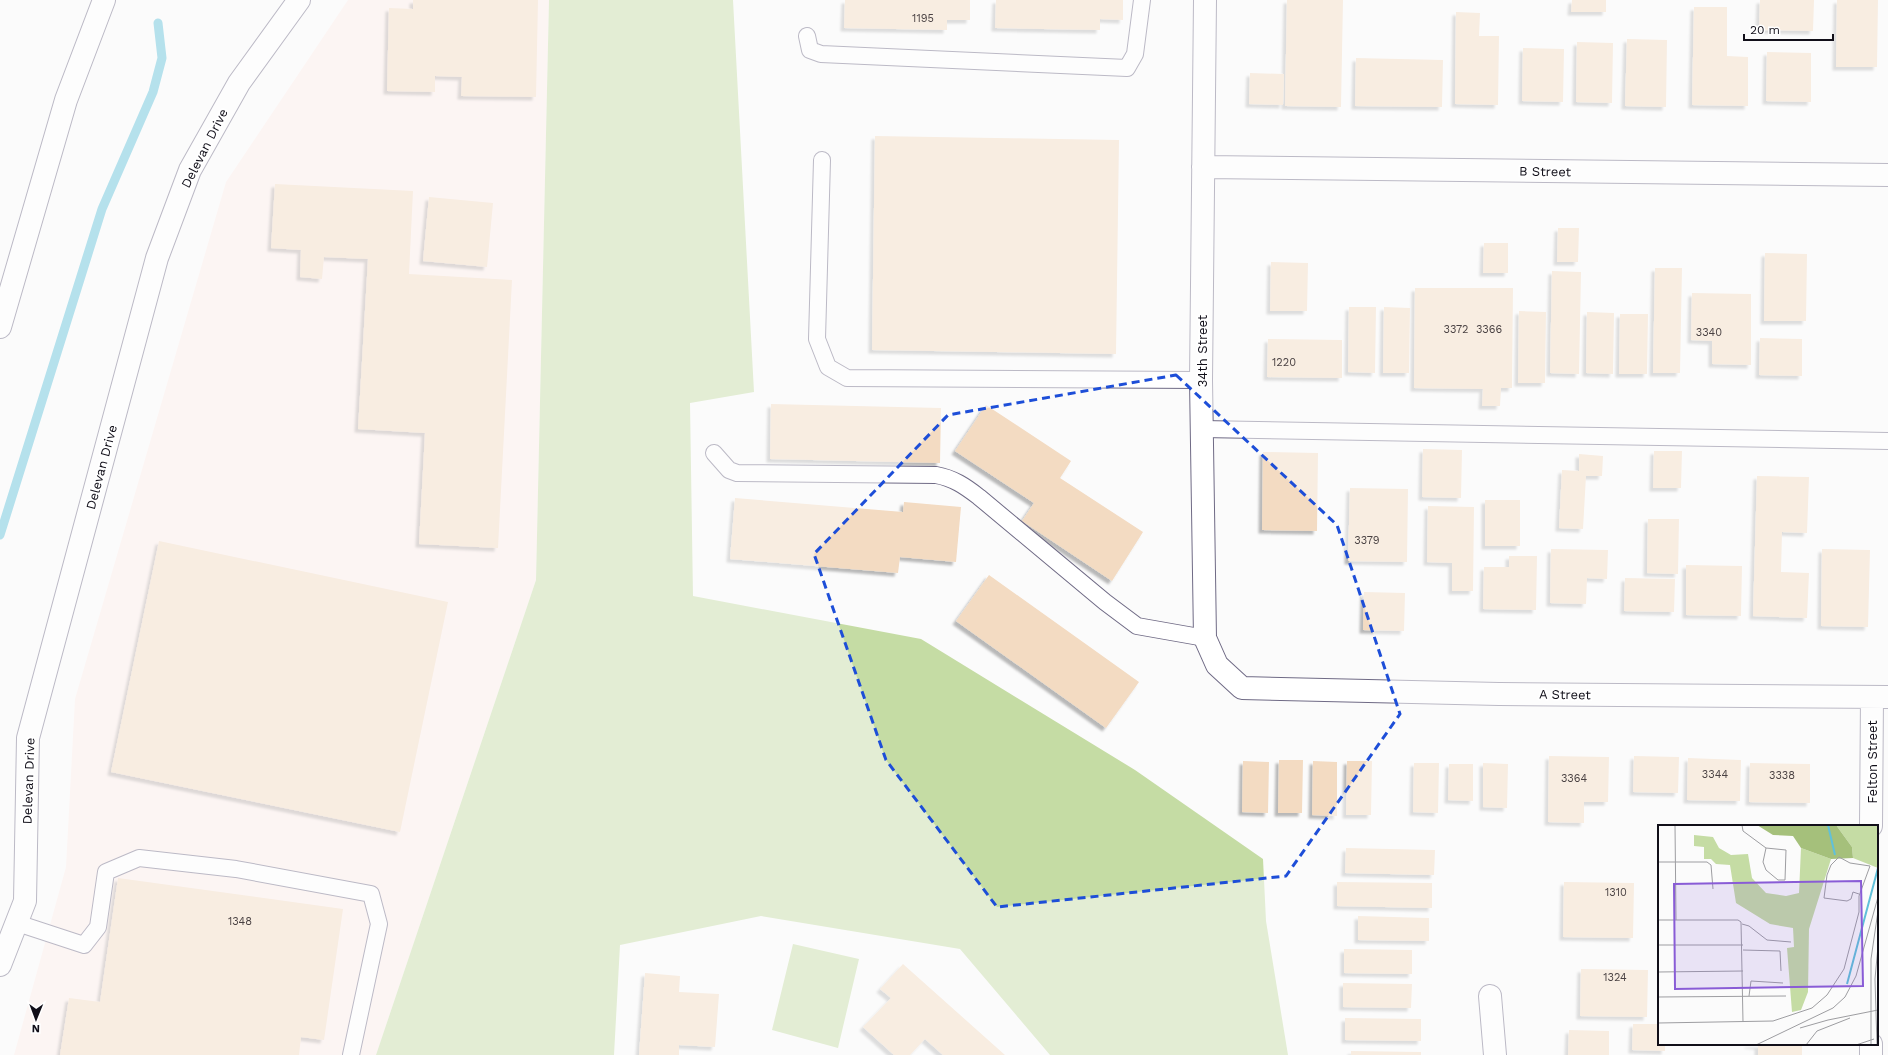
<svg xmlns="http://www.w3.org/2000/svg" width="1888" height="1055" viewBox="0 0 1888 1055" font-family="'Work Sans',sans-serif">
	<style>
		.commercial { fill: #fdede9 }
		.green { fill: #c5dca4 }
		.lines { fill: none; stroke-linecap: round; stroke-linejoin: round }
		.stream { stroke: #60c0da; stroke-width: 9 }
		.building { fill: #f3dbc2; filter: url(#shadow) }
		.service-casing { stroke: #6f6a85; stroke-width: 18 }
		.minor-casing { stroke: #6f6a85; stroke-width: 24 }
		.motorway-casing { stroke: #6f6a85; stroke-width: 24 }
		.service { stroke: #fff; stroke-width: 16 }
		.minor { stroke: #fff; stroke-width: 22 }
		.motorway { stroke: #fff; stroke-width: 22 }
		.marked { fill: none; stroke: #1d4ed8; stroke-width: 3; stroke-dasharray: 8 5; stroke-linejoin: round }
		.labels { text-anchor: middle; stroke-width: 4; stroke-linejoin: round; paint-order: stroke }
		.number-label { font-size: 11px; fill: #4a4243 }
		.street-label { font-size: 13px; fill: #110f19; stroke: #fff }
		.inset-river { fill: none; stroke: #60c0da; stroke-width: 2 }
		.inset-road { fill: none; stroke: #9d9da1; stroke-width: 1 }
		.view { fill: #895cd6; fill-opacity: 0.15; stroke: #895cd6; stroke-width: 2 }
		.inset-edge { fill: none; stroke: #110f19; stroke-width: 2 }
	</style>
	<defs>
		<filter id="shadow"><feDropShadow dx="-3.5" dy="3.5" stdDeviation="1" flood-color="#0004"/></filter>
	</defs>
	<rect width="100%" height="100%" fill="#fbfbfb"/>
	<!-- commercial -->
	<path class="commercial" d="M348 0H549L536 580 376 1055H14L66 867 75 699 226 182Z"/>
	<!-- green -->
	<path class="green" d="M549 0H733L754 392 690 403 693 596 921 639 1135 770 1263 859 1266 921 1288 1055H1050L960 949 761 916 620 945 614 1055H376L536 580Z
		M793 944 859 959 838 1048 772 1030Z"/>
	<g class="lines">
		<!-- stream -->
		<path class="stream" d="M0 535 102 209 153 92 162 58 158 23"/>
	</g>
	<!-- building -->
	<path class="building" d="M413 0H538L536 97 461 96 462 77 435 76V92L387 91 389 8 413 9Z
		M845 0H970V20H947V30L844 28Z
		M996 0H1123V20L1100 19V30L995 28Z
		M1287 0H1343L1341 107 1285 106Z
		M1572 0H1606V12H1571Z
		M1760 0H1814L1813 31 1759 30Z
		M1837 0H1878L1877 67H1836Z
		M1694 7H1727V56L1748 57V106L1692 105Z
		M1456 12 1480 13 1479 36H1499L1498 105 1455 104Z
		M1627 39 1667 40 1666 107 1625 106Z
		M1577 42 1613 43 1612 103 1576 102Z
		M1523 48 1564 49 1563 102 1522 101Z
		M1767 52 1811 53V102L1766 101Z
		M1356 58 1443 60 1442 107 1355 106Z
		M1250 73 1284 74 1283 105 1249 104Z
		M875 136 1119 140 1116 354 872 350Z
		M275 184 413 191 409 274 512 280 498 548 419 544 425 433 358 429 368 259 324 257 322 279 300 277 301 250 271 248Z
		M429 197 493 203 487 267 423 261Z
		M1558 228H1579L1578 262H1557Z
		M1484 243H1508V273H1483Z
		M1765 253 1807 254 1806 321H1764Z
		M1271 262 1308 263 1307 311H1270Z
		M1655 268H1682L1680 373H1653Z
		M1552 271 1581 272 1579 374 1550 373Z
		M1415 288H1513L1512 388H1501L1500 406H1482L1483 389 1414 388Z
		M1692 293 1751 294V365L1712 364V341L1691 340Z
		M1349 307H1376L1375 373 1348 372Z
		M1384 307 1410 308 1409 373H1383Z
		M1519 311 1546 312 1545 383H1518Z
		M1587 312 1614 313 1613 374 1586 373Z
		M1620 314H1648L1647 374H1619Z
		M1760 338 1802 339V376L1759 375Z
		M1268 339 1342 340V378L1267 377Z
		M771 404 941 408 940 463 770 459Z
		M986 405 1071 461 1060 478 1143 532 1112 581 1022 521 1034 503 955 451Z
		M1423 449 1462 450 1461 498 1422 497Z
		M1654 451H1682L1681 488H1653Z
		M1263 452 1318 453 1317 531 1262 530Z
		M1579 454 1603 456 1602 476H1586L1583 529 1559 528 1562 470 1579 471Z
		M1757 476 1809 477 1807 533 1782 532 1781 572 1809 573 1807 618 1753 616Z
		M1350 488 1408 489 1407 562 1348 561Z
		M735 498 903 512 904 502 961 507 956 562 900 557 898 573 730 559Z
		M1485 500H1520V546H1485Z
		M1428 506 1474 507 1473 591H1452V563L1427 562Z
		M1648 519H1679L1678 574 1647 573Z
		M159 541 448 602 400 832 111 772Z
		M1551 549 1608 550 1607 579 1587 578 1586 604 1550 603Z
		M1822 549 1870 550 1868 627 1821 626Z
		M1509 556H1537L1536 610 1483 609 1484 567H1509Z
		M1686 565 1742 566 1741 616 1686 615Z
		M989 575 1139 682 1106 728 956 621Z
		M1625 578 1675 579 1674 612 1624 611Z
		M1364 592 1405 593 1404 631 1363 630Z
		M1549 756 1609 757 1608 802H1584V823L1548 822Z
		M1634 756 1679 757 1678 793 1633 792Z
		M1688 758 1741 760 1740 801 1687 800Z
		M1279 760H1303L1302 813H1278Z
		M1243 761 1269 762 1268 813 1242 812Z
		M1313 761 1337 762V816L1312 815Z
		M1347 761H1372L1371 815H1346Z
		M1414 763H1439L1438 813 1413 812Z
		M1483 763 1508 764 1507 808 1483 807Z
		M1750 763 1810 764V803L1749 802Z
		M1449 764H1473V801L1448 800Z
		M1740 824 1763 825V826H1740Z
		M1346 848 1435 850 1434 875 1345 873Z
		M118 878 343 909 324 1040 301 1037 299 1055H60L69 998 100 1002Z
		M1337 882 1432 883V908L1337 906Z
		M1564 882 1634 883 1633 938 1563 937Z
		M1358 916 1429 918V941L1358 940Z
		M1344 949 1412 950V974L1344 973Z
		M903 964 1005 1055H943L925 1039 910 1055H894L863 1027 891 998 880 989Z
		M1581 969 1648 970 1647 1017 1580 1016Z
		M645 973 680 976 679 992 719 994 715 1047 679 1045V1055H639Z
		M1343 983 1412 984 1411 1008 1343 1007Z
		M1345 1018 1421 1019V1041L1345 1040Z
		M1633 1024H1659V1044H1665V1051L1632 1050Z
		M1569 1030 1609 1031V1055H1568Z
		M1748 1044H1802V1055H1758V1046L1748 1045Z
		M1351 1051 1421 1052V1055H1351Z"/>
	<g class="lines">
		<defs>
			<path id="service" d="M807 36 810 50 821 54 1127 68 1135 54 1142 0
				M822 160 817 339 828 367 847 378 1201 380
				M1202 429 1888 441
				M714 453 729 470 737 473 936 475C953 478 965 486 979 497L1105 602 1137 626 1205 638
				M17 923 84 945 98 927 106 872 139 858 236 869 371 894 379 924 351 1055"/>
			<path id="minor" d="M1205 0 1201 380 1205 638 1217 665 1242 688 1499 694 1888 697
				M1203 167 1888 175
				M1871 826 1872 697
				M0 965 25 901 28 738 157 258 190 170 239 83 299 0
				M1490 996 1495 1055
				M1871 1055V1044"/>
			<path id="motorway" d="M0 327 66 100 104 0"/>
		</defs>
		<!-- service casing -->
		<use href="#service" class="service-casing"/>
		<!-- minor casing -->
		<use href="#minor" class="minor-casing"/>
		<!-- motorway casing -->
		<use href="#motorway" class="motorway-casing"/>
		<!-- service -->
		<use href="#service" class="service"/>
		<!-- minor -->
		<use href="#minor" class="minor"/>
		<!-- motorway -->
		<use href="#motorway" class="motorway"/>
	</g>
	<!-- marked area -->
	<path d="M0 0H1888V1055H0ZM1176 375 1337 525 1400 714 1286 876 997 907 886 760 814 554 948 415Z" fill="#fbfbfb" fill-opacity=".55" fill-rule="evenodd"/>
	<path class="marked" d="M1176 375 1337 525 1400 714 1286 876 997 907 886 760 814 554 948 415Z"/>
	<g class="labels">
		<!-- number labels -->
		<g class="number-label">
			<text x="923" y="22">1195</text>
			<text x="1456" y="333">3372</text>
			<text x="1489" y="333">3366</text>
			<text x="1709" y="336">3340</text>
			<text x="1284" y="366">1220</text>
			<text x="1367" y="544">3379</text>
			<text x="1715" y="778">3344</text>
			<text x="1782" y="779">3338</text>
			<text x="1574" y="782">3364</text>
			<text x="1616" y="896">1310</text>
			<text x="240" y="925">1348</text>
			<text x="1615" y="981">1324</text>
		</g>
		<!-- street labels -->
		<g class="street-label">
			<text transform="translate(204 148) rotate(-63)" y="5">Delevan Drive</text>
			<text transform="translate(1545 171) rotate(1)" y="5">B Street</text>
			<text transform="translate(1202 351) rotate(-90)" y="5">34th Street</text>
			<text transform="translate(101 467) rotate(-75)" y="5">Delevan Drive</text>
			<text transform="translate(1565 694) rotate(1)" y="5">A Street</text>
			<text transform="translate(1872 762) rotate(-90)" y="5">Felton Street</text>
			<text transform="translate(28 781) rotate(-88)" y="5">Delevan Drive</text>
		</g>
	</g>
	<!-- overview -->
	<g transform="translate(1658 825)">
		<rect width="220" height="220" fill="#fbfbfb"/>
		<path d="M178 0H220V43L195 33 194 22ZM36 10 55 12 61 23 73 30 90 29 94 53 108 68 128 71 141 68 143 23 173 34 151 104 150 167 143 185 134 187 129 123 136 122 135 103 112 99 78 78 72 40 58 39 53 34H46V22L36 21Z" fill="#c5dca4"/>
		<path d="M99 0H178L194 22 195 33 173 34 143 23 135 11 115 10Z" fill="#a5c07b"/>
		<path class="inset-river" d="M170 0 177 30M189 159 220 43"/>
		<path class="inset-road" d="M17 0 18 95M84 0 85 6 108 23 128 25 127 55H120L108 45 105 37 108 23M0 37H49L53 40 55 64M0 95H80L83 97 85 197M84 99 91 101 109 115 133 117M0 120H85M85 125 122 126 123 146M0 147 85 146M91 171 93 156 125 158M0 172 128 171M0 198 115 196 154 183 169 170 186 144 201 87V71L212 41 192 38 181 32 173 40 169 50 166 73 189 76 193 74 195 67 201 69M142 203 170 195 220 185M98 220 175 183 187 172 198 151 220 72M148 220 159 206 192 193M198 220 216 214M213 220V134L220 86M219 220 217 154 220 121"/>
		<path class="view" d="M203 56 205 161 17 164 16 59Z"/>
		<rect width="220" height="220" class="inset-edge"/>
	</g>
	<!-- north arrow -->
	<g transform="translate(36 1019) rotate(181)" stroke="#ffffff" stroke-width="3" paint-order="stroke">
	<path d="M0-3L7 15L0 10L-7 15Z" fill="#110f19"/>
	<text y="-6" font-size="11" font-weight="bold" text-anchor="middle" fill="#110f19">N</text>
	</g>
	<!-- scale -->
	<path d="M1744 34v6h89v-6" fill="none" stroke="#110f19" stroke-width="2"/>
	<text x="1750" y="34" font-size="12" fill="#110f19" stroke="#ffffff" stroke-width="3" paint-order="stroke">20 m</text>
</svg>
